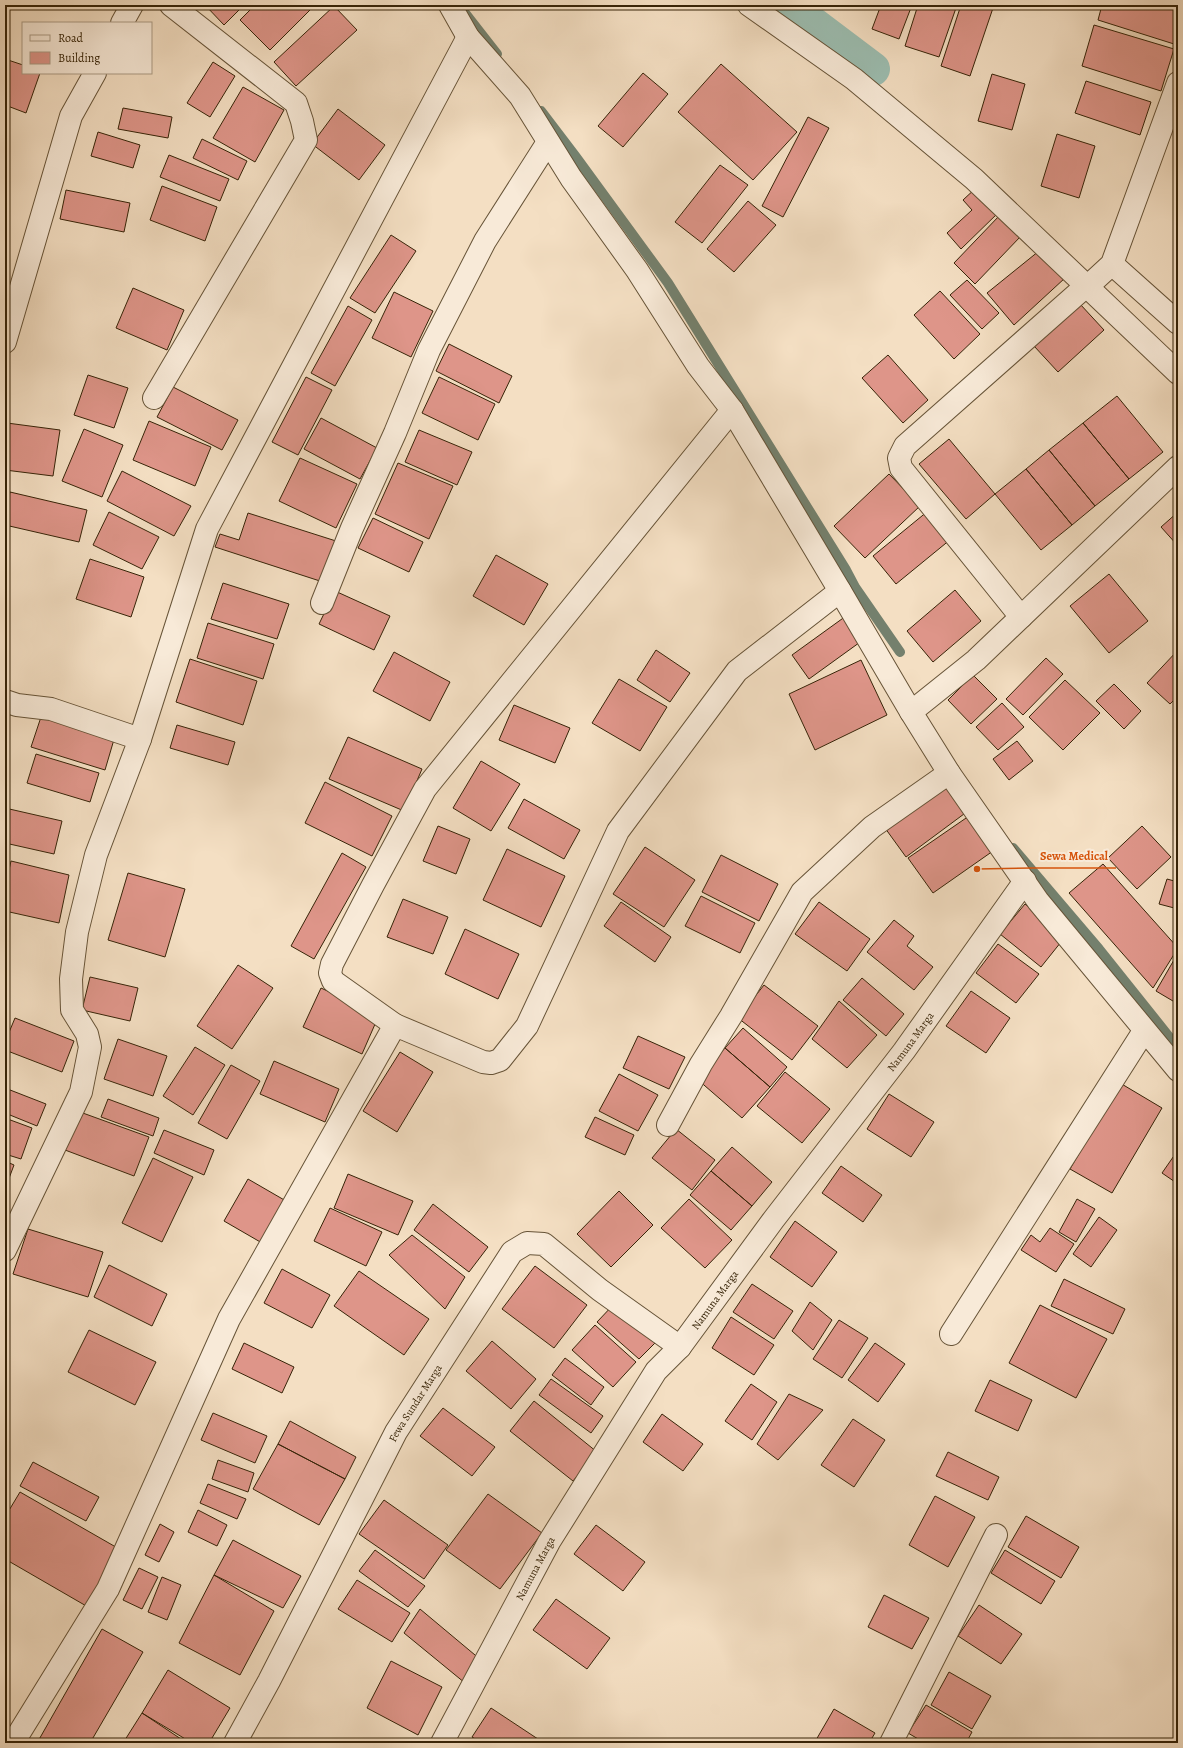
<svg xmlns="http://www.w3.org/2000/svg" width="1183" height="1748" viewBox="0 0 1183 1748" font-family="Alegreya,serif">
	<style>
		.lines { fill: none; stroke-linecap: round; stroke-linejoin: round }
		.stream { stroke: #74806d; stroke-width: 10 }
		.canal { stroke: #9cbdb0; stroke-width: 34 }
		.building { fill: #de9589; stroke: #372408 }
		.minor-casing { stroke: #665337; stroke-width: 24 }
		.minor { stroke: #f8ead8; stroke-width: 22 }
		.labels { text-anchor: middle; stroke-width: 4; stroke-linejoin: round; paint-order: stroke }
		.street-label { font-size: 11px; fill: #372408; stroke: #f8ead8 }
		.leader { fill: none; stroke: #d6540c; stroke-width: 1.5 }
		.callout-dot { fill: #d6540c; stroke: #f8ead8; stroke-width: 1.5 }
		.callout-label { font-size: 12px; text-anchor: middle; font-weight: bold; fill: #d6540c; stroke: #f8ead8; stroke-width: 4; stroke-linejoin: round; paint-order: stroke }
	</style>
	<rect width="100%" height="100%" fill="#f4dfc3"/>
	<filter id="stains"><feTurbulence type="fractalNoise" baseFrequency=".005" numOctaves="4"/><feColorMatrix values="0 0 0 0 .2 0 0 0 0 .09 0 0 0 0 .02 0 0 0 .5 -.17"/></filter>
	<radialGradient id="worn" r=".72"><stop offset=".6" stop-color="#630" stop-opacity="0"/><stop offset="1" stop-color="#630" stop-opacity=".3"/></radialGradient>
	<g class="lines">
		<!-- stream -->
		<path class="stream" d="M465 13 497 54
			M541 111 576 157 668 283 846 570 855 587 900 652
			M1013 848 1099 949 1178 1048"/>
		<!-- canal -->
		<path class="canal" d="M788 5 873 69"/>
	</g>
	<!-- building -->
	<path class="building" d="M205 5H244L224 25Z
		M255 5H311L313 7 270 50 240 20Z
		M881 5H912L899 39 872 29Z
		M918 5H957L939 57 905 46Z
		M961 5H994L970 76 941 66Z
		M1102 5H1178V31L1174 44 1098 20Z
		M334 6 357 30 296 86 274 62Z
		M1094 25 1174 49 1161 91 1082 66Z
		M5 59 23 65V73H40L26 113 5 105Z
		M213 62 235 76 210 117 187 103Z
		M721 64 797 132 753 180 678 112Z
		M643 73 668 94 623 147 598 126Z
		M992 74 1025 84 1012 130 978 121Z
		M1086 81 1151 102 1140 135 1075 113Z
		M243 87 284 110 255 162 213 138Z
		M123 108 172 117 168 138 118 129Z
		M338 109 385 145 359 180 312 144Z
		M808 117 829 128 783 217 762 206Z
		M98 132 140 145 133 168 91 156Z
		M1057 134 1095 146 1079 198 1041 186Z
		M202 139 247 161 238 180 193 158Z
		M169 155 229 179 220 201 160 177Z
		M720 165 748 185 702 243 675 222Z
		M162 186 217 207 205 241 150 220Z
		M977 187 999 212 961 249 947 233 972 210 963 200Z
		M66 190 130 203 124 232 60 219Z
		M748 201 776 225 734 272 707 249Z
		M1000 215 1021 236 975 284 954 263Z
		M391 235 416 251 375 313 350 298Z
		M1039 251 1065 278 1014 325 987 293Z
		M967 280 999 313 982 329 950 295Z
		M133 288 184 310 167 350 116 328Z
		M940 291 980 334 954 359 914 315Z
		M394 292 433 311 411 357 372 338Z
		M1080 304 1104 330 1058 372 1034 346Z
		M348 306 372 320 335 386 311 373Z
		M449 344 512 376 499 403 436 371Z
		M888 355 928 400 903 423 862 378Z
		M88 375 128 388 114 428 74 415Z
		M306 377 332 390 298 455 272 442Z
		M439 377 495 404 478 440 422 413Z
		M173 387 238 420 222 450 157 417Z
		M1117 396 1163 452 1129 479 1083 423Z
		M321 418 377 448 360 479 304 449Z
		M149 421 211 447 195 486 133 460Z
		M7 423 60 430 53 476 5 470V436Z
		M1083 423 1129 479 1095 506 1049 450Z
		M84 429 123 445 102 497 62 481Z
		M419 430 472 452 457 485 405 462Z
		M949 439 995 494 966 519 919 464Z
		M1049 450 1095 506 1072 525 1026 469Z
		M300 458 357 484 336 528 279 501Z
		M398 463 453 486 429 539 375 514Z
		M1026 469 1072 525 1041 550 995 494Z
		M122 471 191 506 174 536 107 501Z
		M889 474 920 506 865 558 834 526Z
		M10 492 87 510 79 542 5 525V514Z
		M928 511 951 539 896 584 873 556Z
		M109 512 159 537 142 569 93 545Z
		M1178 512V546L1161 527Z
		M248 513 336 541 323 582 215 547 220 534 239 540Z
		M373 518 423 542 409 572 358 548Z
		M496 555 548 584 524 625 473 596Z
		M90 559 144 577 131 617 76 599Z
		M1109 574 1148 621 1109 653 1070 606Z
		M223 583 289 604 277 639 211 619Z
		M955 590 981 621 933 662 907 631Z
		M335 591 390 616 374 650 319 624Z
		M846 616 863 640 809 679 792 655Z
		M208 623 274 644 263 679 197 658Z
		M656 650 690 673 670 702 637 680Z
		M1178 650V696L1170 704 1147 683Z
		M394 652 450 682 430 721 373 691Z
		M1046 658 1063 674 1023 715 1006 699Z
		M190 659 257 681 243 725 176 702Z
		M861 660 887 715 815 750 789 694Z
		M973 675 997 699 971 724 948 700Z
		M619 679 667 707 640 751 592 723Z
		M1065 680 1100 713 1063 750 1029 717Z
		M1114 684 1141 711 1124 729 1096 701Z
		M1002 703 1024 727 998 750 976 727Z
		M514 705 570 728 555 763 499 740Z
		M42 714 115 736 105 770 31 747Z
		M177 725 235 742 228 765 170 748Z
		M348 737 422 769 404 811 329 779Z
		M1017 741 1033 761 1009 780 993 759Z
		M36 754 99 773 90 802 27 783Z
		M481 761 520 784 491 831 453 808Z
		M325 782 392 816 372 856 305 823Z
		M946 782 968 811 906 857 885 828Z
		M524 799 580 830 564 859 508 828Z
		M5 808 62 821 54 854 5 843Z
		M969 816 993 851 933 893 908 858Z
		M438 826 470 839 456 874 423 861Z
		M1142 826 1171 857 1137 889 1108 858Z
		M645 847 695 880 664 927 613 894Z
		M507 849 565 876 541 927 483 900Z
		M342 853 366 867 314 959 291 946Z
		M721 855 778 884 759 921 702 892Z
		M11 861 69 875 59 923 5 911V888Z
		M1103 864 1178 948 1153 988 1069 893Z
		M128 873 185 889 165 957 108 940Z
		M1167 879 1178 882V909L1159 904Z
		M701 896 755 923 740 953 685 926Z
		M403 899 448 917 433 954 387 937Z
		M621 902 671 937 655 962 604 926Z
		M819 902 870 939 847 971 795 934Z
		M1025 904 1065 937 1041 967 1000 934Z
		M894 920 914 936 907 946 933 967 914 990 867 952Z
		M465 929 519 954 498 999 445 974Z
		M998 944 1039 974 1016 1003 976 973Z
		M1178 953V1004L1156 991Z
		M238 965 273 988 232 1049 197 1026Z
		M90 977 138 988 130 1021 82 1010Z
		M862 978 904 1014 886 1036 843 1000Z
		M764 985 818 1026 792 1060 738 1018Z
		M321 988 379 1015 362 1054 303 1027Z
		M971 991 1010 1018 986 1053 946 1026Z
		M839 1001 877 1035 847 1068 812 1039Z
		M15 1018 74 1041 62 1072 5 1050V1042Z
		M743 1028 787 1067 770 1087 725 1048Z
		M638 1036 685 1057 669 1089 623 1068Z
		M118 1039 167 1056 153 1096 104 1079Z
		M195 1047 225 1065 193 1115 163 1096Z
		M725 1048 770 1087 742 1118 697 1079Z
		M400 1052 433 1072 397 1132 363 1111Z
		M274 1061 339 1089 325 1122 260 1094Z
		M231 1065 260 1081 227 1139 198 1123Z
		M785 1072 830 1109 802 1143 757 1106Z
		M619 1074 658 1095 638 1131 599 1111Z
		M1120 1083 1162 1108 1112 1193 1070 1169Z
		M5 1088 46 1104 37 1126 5 1113Z
		M889 1094 934 1122 911 1157 867 1129Z
		M108 1099 159 1118 153 1136 101 1117Z
		M80 1112 149 1137 134 1176 65 1150Z
		M595 1117 634 1135 625 1155 585 1137Z
		M5 1118 32 1128 21 1159 5 1154Z
		M676 1129 715 1160 692 1190 652 1158Z
		M164 1130 214 1150 204 1175 154 1153Z
		M732 1147 772 1182 752 1206 711 1171Z
		M1178 1150V1184L1162 1173Z
		M153 1158 193 1177 162 1242 122 1223Z
		M5 1161 14 1165 5 1189Z
		M841 1166 882 1195 863 1222 822 1193Z
		M711 1171 752 1206 731 1230 690 1195Z
		M348 1174 413 1201 398 1235 334 1208Z
		M248 1179 286 1201 262 1243 224 1221Z
		M619 1191 653 1225 611 1267 577 1234Z
		M689 1199 732 1240 705 1268 661 1228Z
		M1077 1199 1095 1209 1076 1242 1059 1232Z
		M433 1204 488 1247 469 1272 414 1230Z
		M330 1208 382 1232 366 1266 314 1241Z
		M1099 1217 1117 1230 1091 1267 1073 1254Z
		M795 1221 837 1252 812 1287 770 1257Z
		M1050 1228 1074 1244 1056 1272 1021 1250 1031 1235 1040 1242Z
		M28 1229 103 1252 88 1297 13 1274Z
		M412 1235 465 1277 445 1309 389 1255Z
		M109 1265 167 1294 152 1326 94 1297Z
		M535 1266 587 1305 554 1348 502 1309Z
		M282 1269 330 1295 312 1328 264 1303Z
		M359 1271 429 1319 404 1355 334 1306Z
		M1064 1279 1125 1309 1113 1334 1051 1306Z
		M752 1284 793 1311 774 1339 733 1312Z
		M810 1302 832 1320 813 1350 792 1331Z
		M614 1304 656 1342 639 1359 597 1322Z
		M1040 1305 1107 1339 1076 1398 1009 1363Z
		M731 1317 774 1345 754 1375 712 1348Z
		M839 1320 868 1338 842 1378 813 1359Z
		M595 1325 636 1362 613 1387 572 1350Z
		M89 1330 156 1362 135 1405 68 1372Z
		M492 1341 536 1379 511 1409 466 1371Z
		M244 1343 294 1367 282 1393 232 1369Z
		M875 1343 905 1364 878 1402 848 1380Z
		M565 1358 604 1387 591 1405 552 1375Z
		M551 1379 603 1416 591 1433 539 1395Z
		M990 1380 1032 1400 1018 1431 975 1411Z
		M751 1384 777 1402 752 1440 725 1421Z
		M789 1394 823 1410 778 1460 757 1444Z
		M534 1401 597 1452 573 1481 510 1431Z
		M443 1408 495 1447 472 1476 420 1436Z
		M213 1413 267 1436 255 1463 201 1440Z
		M662 1414 703 1444 683 1471 643 1442Z
		M853 1419 885 1440 854 1487 821 1465Z
		M290 1421 356 1457 345 1479 278 1444Z
		M278 1444 345 1479 319 1525 253 1489Z
		M948 1452 999 1477 988 1500 936 1476Z
		M218 1460 254 1473 248 1492 212 1479Z
		M33 1462 99 1497 86 1521 20 1486Z
		M208 1484 246 1499 237 1519 200 1503Z
		M20 1492 121 1550 88 1607 5 1559V1517Z
		M488 1494 542 1533 500 1589 446 1550Z
		M935 1496 975 1517 948 1567 909 1545Z
		M384 1500 448 1545 424 1579 359 1534Z
		M198 1510 227 1525 217 1546 188 1532Z
		M1026 1516 1079 1547 1061 1578 1008 1547Z
		M160 1524 174 1532 159 1562 145 1555Z
		M596 1525 645 1562 623 1591 574 1554Z
		M233 1540 301 1576 283 1608 214 1575Z
		M375 1550 425 1586 408 1607 359 1571Z
		M1005 1550 1055 1581 1041 1604 991 1573Z
		M139 1568 158 1577 142 1609 123 1600Z
		M214 1575 274 1611 240 1675 179 1643Z
		M162 1577 181 1585 167 1620 148 1612Z
		M357 1580 410 1613 392 1642 338 1609Z
		M884 1595 929 1618 912 1649 868 1627Z
		M556 1599 610 1638 587 1669 533 1630Z
		M979 1605 1022 1634 1001 1664 958 1636Z
		M420 1609 481 1660 465 1683 404 1633Z
		M102 1629 143 1652 90 1743H37Z
		M391 1661 442 1687 418 1735 367 1708Z
		M168 1670 230 1708 209 1743H192L142 1713Z
		M949 1672 991 1696 972 1729 931 1705Z
		M926 1705 972 1732 966 1743H925L908 1733Z
		M491 1708 544 1743H482L472 1737Z
		M834 1709 875 1733 869 1743H820L816 1740Z
		M142 1713 187 1743H123Z"/>
	<g class="lines">
		<defs>
			<g id="minor">
				<path d="M450 5 468 37 520 96 571 178 637 270 698 366 732 410 840 591 911 712 949 773 1038 901 1178 1070"/>
				<path d="M749 5 854 79 974 179 1178 373"/>
				<path d="M122 23 132 5"/>
				<path d="M1112 264 1178 323"/>
				<path d="M5 342 71 116 95 73"/>
				<path d="M154 398 306 140 302 121 296 103 171 5"/>
				<path d="M322 603 352 528 395 433 429 350 485 241 548 142"/>
				<path d="M1021 617 901 468 899 458 905 446 1086 286 1087 287 1112 264 1178 83"/>
				<path d="M5 701 17 705 51 709 140 739"/>
				<path d="M911 712 976 660 1178 467"/>
				<path d="M395 1025 333 981 330 973 332 964 373 885 425 789 732 410"/>
				<path d="M668 1125 701 1064 731 1016 802 892 872 827 949 773"/>
				<path d="M5 1250 81 1092 90 1047 87 1034 72 1010 71 979 77 932 96 855 140 739 207 529 468 37"/>
				<path d="M951 1334 1144 1031"/>
				<path d="M13 1743 108 1589 229 1319 395 1025 483 1062 491 1063 500 1060 527 1026 618 831 737 671 840 591"/>
				<path id="s1" d="M235 1743 269 1681 396 1432 512 1252 527 1243 544 1244 600 1290 680 1347"/>
				<path id="s2" d="M442 1743 549 1542 656 1371 680 1347 774 1219 904 1051 1025 881"/>
				<path d="M891 1743 996 1535"/>
			</g>
		</defs>
		<!-- minor casing -->
		<use href="#minor" class="minor-casing"/>
		<!-- minor -->
		<use href="#minor" class="minor"/>
	</g>
	<g class="labels">
		<!-- street labels -->
		<g class="street-label">
			<text dy="4" stroke="none"><textPath href="#s2" startOffset="846">Namuna Marga</textPath></text>
			<text dy="4" stroke="none"><textPath href="#s2" startOffset="522">Namuna Marga</textPath></text>
			<text dy="4" stroke="none"><textPath href="#s1" startOffset="385">Fewa Sundar Marga</textPath></text>
			<text dy="4" stroke="none"><textPath href="#s2" startOffset="198">Namuna Marga</textPath></text>
		</g>
	</g>
	<!-- callouts -->
	<path class="leader" d="M977 869L1032 868H1116"/>
	<circle class="callout-dot" cx="977" cy="869" r="4"/>
	<g class="callout-label">
		<text x="1074" y="860">Sewa Medical</text>
	</g>
	<!-- margin -->
	<rect width="1183" height="1748" fill="none" stroke="#f4dfc3" stroke-width="20"/>
	<rect x="6" y="6" width="1171" height="1736" fill="none" stroke="#372408" stroke-width="2"/>
	<rect x="10" y="10" width="1163" height="1728" fill="none" stroke="#372408"/>
	<!-- legend -->
	<rect x="22" y="22" width="130" height="52" fill="#f8ead8" stroke="#ab9b85"/>
	<rect x="30" y="35" width="20" height="6" fill="#f8ead8" stroke="#ab9b85"/>
	<text x="58" y="42" font-size="12" fill="#372408">Road</text>
	<rect x="30" y="52" width="20" height="12" fill="#de9589" stroke="#ab9b85"/>
	<text x="58" y="62" font-size="12" fill="#372408">Building</text>
	<rect width="100%" height="100%" filter="url(#stains)"/>
	<rect width="100%" height="100%" fill="url(#worn)"/>
</svg>
